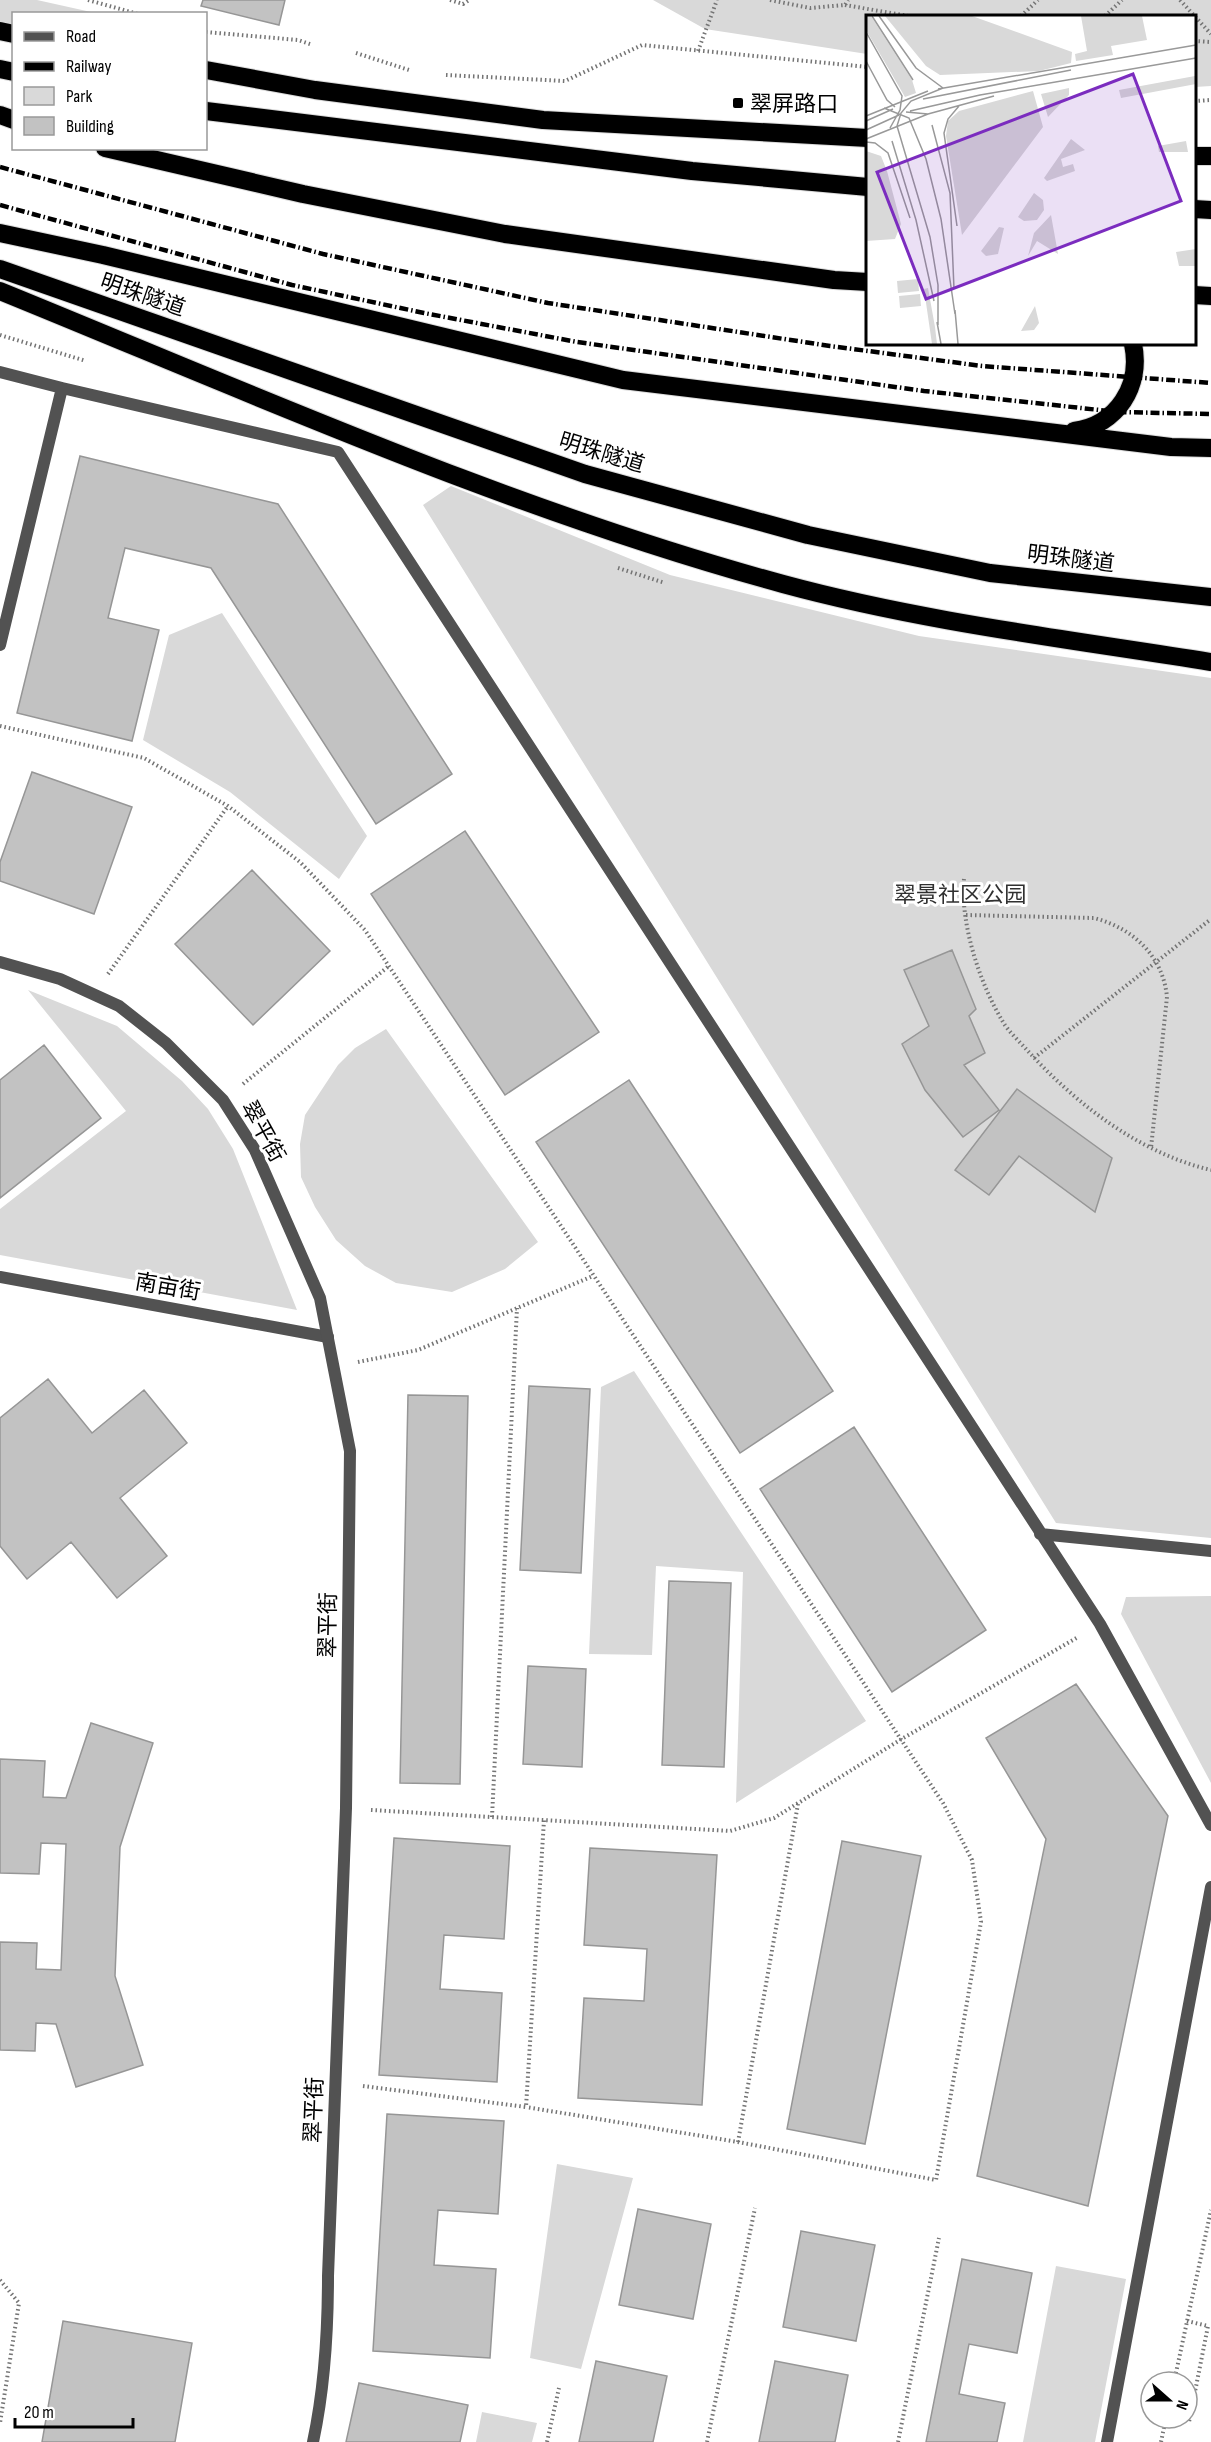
<svg xmlns="http://www.w3.org/2000/svg" width="1211" height="2442" viewBox="0 0 1211 2442" font-family="'Sofia Sans Condensed','Noto Sans SC',sans-serif">
	<style>
		.green { fill: #d9d9d9 }
		.building { fill: #c2c2c2; stroke: #969696; stroke-width: 1.5 }
		.lines { fill: none; stroke-linecap: round; stroke-linejoin: round }
		.highway-casing { stroke: #dbdbdb; stroke-width: 20 }
		.path { stroke: #747474; stroke-width: 4; stroke-dasharray: 1.5 3; stroke-linecap: butt }
		.lane { stroke: #525252; stroke-width: 12 }
		.street { stroke: #525252; stroke-width: 12 }
		.highway { stroke: #000; stroke-width: 18 }
		.rail { stroke: #000; stroke-width: 4.5; stroke-dasharray: 9 3 1.5 3; stroke-linecap: butt }
		.poi-dot { fill: #000; stroke: #fff; stroke-width: 2 }
		.labels { text-anchor: middle; stroke-width: 6; stroke-linejoin: round; paint-order: stroke }
		.poi-label { font-size: 22px; fill: #000; stroke: #fff; text-anchor: start }
		.street-label { font-size: 22px; fill: #000; stroke: #fff }
		.park-label { font-size: 22px; fill: #303030; stroke: #fff }
		.inset-road { fill: none; stroke: #999; stroke-width: 1.5 }
		.view { fill: #7b2cbf; fill-opacity: 0.15; stroke: #7b2cbf; stroke-width: 3 }
		.inset-edge { fill: none; stroke: #000; stroke-width: 3 }
	</style>
	<rect width="100%" height="100%" fill="#fff"/>
	<!-- green -->
	<path class="green" d="M0 0H37L91 12 90 14H14L13 39 0 37Z
		M653 0H1211V86L1195 87 1194 16H868L867 54 705 29Z
		M451 486 670 575 919 636 1211 678V1538L1056 1523 423 505Z
		M222 613 367 836 339 879 230 792 143 740 169 635Z
		M28 990 117 1026 182 1081 208 1109 233 1149 297 1310 0 1255V1209L126 1111Z
		M386 1029 538 1242 505 1269 452 1292 396 1283 365 1266 336 1240 315 1207 301 1177 300 1144 305 1115 338 1065 355 1048Z
		M634 1371 866 1721 736 1803 743 1572 656 1566 652 1655 589 1654 601 1387Z
		M1211 1596V1783L1121 1614 1126 1597Z
		M557 2164 633 2178 581 2369 530 2358Z
		M1056 2266 1126 2279 1095 2442H1023Z
		M482 2412 537 2423 532 2442H476Z"/>
	<!-- building -->
	<path class="building" d="M203 0H285L279 25 201 6Z
		M80 456 278 504 452 774 376 824 211 568 125 548 108 618 159 630 132 741 17 713Z
		M32 772 132 807 94 914 0 881V862Z
		M465 831 599 1032 505 1095 371 894Z
		M252 870 330 951 253 1025 175 944Z
		M952 950 976 1009 969 1016 985 1053 964 1065 999 1110 963 1137 925 1090 902 1044 929 1026 904 970Z
		M44 1045 101 1118 0 1198V1080Z
		M629 1080 833 1391 740 1453 536 1142Z
		M1017 1089 1112 1158 1095 1212 1019 1156 989 1195 955 1170Z
		M48 1379 92 1433 144 1390 187 1443 120 1498 167 1556 117 1598 71 1542 27 1579 0 1546V1418Z
		M529 1386 590 1389 581 1573 520 1570Z
		M408 1395 468 1396 460 1784 400 1783Z
		M854 1427 986 1630 892 1692 760 1489Z
		M669 1581 731 1583 724 1767 662 1765Z
		M528 1666 586 1669 582 1767 523 1764Z
		M1076 1684 1168 1816 1088 2206 977 2176 1046 1839 986 1738Z
		M91 1723 153 1743 120 1847 115 1976 143 2065 76 2087 56 2024 36 2023 35 2051 0 2050V1942L37 1943 36 1969 61 1970 66 1844 41 1843 39 1874 0 1873V1759L45 1761 43 1797 66 1798Z
		M394 1838 510 1846 504 1939 444 1935 440 1989 502 1993 497 2082 379 2075Z
		M842 1841 921 1856 865 2144 787 2129Z
		M590 1848 717 1855 702 2105 578 2098 584 1998 644 2001 647 1949 584 1945Z
		M387 2114 504 2121 498 2214 438 2210 434 2265 496 2269 490 2358 373 2351Z
		M638 2209 711 2224 693 2319 619 2305Z
		M801 2231 875 2245 856 2341 783 2327Z
		M962 2259 1032 2273 1017 2353 969 2344 959 2394 1005 2403 997 2442H926Z
		M63 2321 192 2343 175 2442H42Z
		M596 2361 667 2376 653 2442H579Z
		M775 2361 848 2375 835 2442H759Z
		M359 2383 468 2405 460 2442H346Z"/>
	<g class="lines">
		<defs>
			<path id="highway" d="M0 31 14 34
				M0 69 14 72
				M206 70 315 90 543 120 868 138
				M206 111 692 171 868 187
				M0 115 14 120
				M105 148 303 194 505 234 834 280 868 282
				M1194 156H1211
				M1194 209 1211 210
				M0 233 103 255 623 380 1171 447 1211 448
				M0 269 585 474 808 535 990 573 1211 597
				M0 291C258 396 514 511 783 584 923 622 1068 639 1211 662
				M1194 295 1211 296
				M1074 431C1117 425 1142 386 1133 344"/>
		</defs>
		<!-- highway casing -->
		<use href="#highway" class="highway-casing"/>
		<!-- path -->
		<path class="path" d="M88 0 138 14
			M450 0 463 4 469 0
			M770 0 810 8 845 5 848 0
			M1180 0 1211 34
			M845 5 908 16
			M1021 16 1038 0
			M1105 16 1122 0
			M206 32 298 40 310 44
			M1194 41 1211 42
			M698 51 717 0
			M356 53 409 70
			M446 75 565 81 642 45 868 67
			M1194 101 1211 100
			M0 335 86 361
			M618 568 665 583
			M0 726 144 758 228 806 300 862 365 930 943 1803 972 1860 981 1922 936 2180 738 2142 526 2107
			M964 879C960 924 980 984 1003 1022 1009 1032 1019 1041 1027 1050 1076 1104 1139 1153 1211 1170
			M966 915 1094 918C1133 928 1163 956 1167 997L1151 1148
			M108 974 228 806
			M1034 1058 1211 919
			M243 1084 389 966
			M358 1362 418 1350 593 1276
			M371 1810 730 1831 774 1818 900 1740 1078 1637
			M492 1817 517 1308
			M363 2086 526 2107 544 1820
			M738 2142 798 1804
			M0 2280 19 2303 0 2423
			M1187 2321 1208 2326 1189 2422
			M1174 2382 1211 2210
			M547 2442 559 2388
			M707 2442 755 2208
			M898 2442 939 2238
			M1161 2442 1166 2418"/>
		<!-- lane -->
		<path class="lane" d="M0 372 62 388 0 645
			M62 388 338 452 1100 1624 1211 1825
			M0 1277 328 1337
			M1040 1534 1211 1551
			M1107 2442 1211 1887"/>
		<!-- street -->
		<path class="street" d="M0 962 60 979 119 1006 166 1043 223 1100 255 1150 320 1298 350 1451 346 1808 328 2276C328 2333 325 2386 313 2442"/>
		<!-- highway -->
		<use href="#highway" class="highway"/>
		<!-- rail -->
		<path class="rail" d="M0 167 323 254 548 303 830 346 982 366 1211 383
			M0 205 292 285 424 313 577 342 924 391 1118 412 1211 414"/>
	</g>
	<!-- markers -->
	<rect class="poi-dot" x="732" y="97" width="12" height="12" rx="3"/>
	<g class="labels">
		<!-- poi labels -->
		<g class="poi-label">
			<text x="750" y="111">翠屏路口</text>
		</g>
		<!-- street labels -->
		<g class="street-label">
			<text transform="translate(143 294) rotate(19)" y="8">明珠隧道</text>
			<text transform="translate(602 452) rotate(17)" y="8">明珠隧道</text>
			<text transform="translate(1071 558) rotate(7)" y="8">明珠隧道</text>
			<text transform="translate(264 1131) rotate(61)" y="8">翠平街</text>
			<text transform="translate(168 1286) rotate(10)" y="8">南亩街</text>
			<text transform="translate(327 1625) rotate(-89)" y="8">翠平街</text>
			<text transform="translate(313 2110) rotate(-88)" y="8">翠平街</text>
		</g>
		<!-- park labels -->
		<g class="park-label">
			<text x="960" y="902">翠景社区公园</text>
		</g>
	</g>
	<!-- overview -->
	<g transform="translate(866 15)">
		<rect width="330" height="330" fill="#fff"/>
		<path d="M0 1H5L46 65 50 78 39 82 0 15ZM19 1H106L206 37 205 48 173 56 74 60 60 51ZM215 1H276L281 25 245 31 247 40 210 46 209 39 221 36ZM329 61 330 69 255 83 253 75ZM203 73V80L182 102 175 79ZM167 76 177 112 96 220 80 121 82 106 93 96ZM205 124 219 135 195 144 197 152 207 149 209 156 181 166 178 163ZM320 126 322 137H293L292 131ZM0 136 15 141 21 156 35 209 29 224 0 226ZM168 178 177 185 178 195 171 205 158 206 152 202ZM185 200 192 239 171 226 162 241 168 218ZM133 212 138 213 132 239 120 241 115 236ZM330 234V251H313L310 237ZM52 264 53 276 32 278 31 266ZM62 273 69 312 71 329H66L58 274ZM54 279 55 291 34 293 33 281ZM169 291 173 308 168 315 155 316Z" fill="#d9d9d9"/>
		<path class="inset-road" d="M6 1 47 65M13 1 50 53 77 73M0 17 36 81 34 95 24 113M0 46 21 85 29 92M72 74 330 30M57 84 205 55M18 93 43 103 60 144 75 204 89 299M44 96 114 80 330 43M40 97 62 99M0 101 62 76M0 106 27 94M66 110 84 178 88 274M0 115 33 100M0 124 62 99 128 81M26 126 50 205 68 286M0 127 9 128 22 138 44 203M91 211 78 118 82 104 93 91M89 295 92 329M71 307 75 329M72 310V270L64 222 31 111 35 98 45 86 77 73"/>
		<path class="view" d="M267 59 315 186 60 284 11 157Z"/>
		<rect width="330" height="330" class="inset-edge"/>
	</g>
	<!-- legend -->
	<rect x="12" y="12" width="195" height="138" fill="#ffffff" stroke="#999999" stroke-width="1.5"/>
	<rect x="24" y="32" width="30" height="9" fill="#525252" stroke="#999999" stroke-width="1.5"/>
	<text x="66" y="42" font-size="18" fill="#000000">Road</text>
	<rect x="24" y="62" width="30" height="9" fill="#000000" stroke="#999999" stroke-width="1.5"/>
	<text x="66" y="72" font-size="18" fill="#000000">Railway</text>
	<rect x="24" y="87" width="30" height="18" fill="#d9d9d9" stroke="#999999" stroke-width="1.5"/>
	<text x="66" y="102" font-size="18" fill="#000000">Park</text>
	<rect x="24" y="117" width="30" height="18" fill="#c2c2c2" stroke="#999999" stroke-width="1.5"/>
	<text x="66" y="132" font-size="18" fill="#000000">Building</text>
	<!-- north arrow -->
	<g transform="translate(1169 2400) rotate(111)"><circle r="28" fill="#ffffff" stroke="#999999" stroke-width="1.5"/>
	<path d="M0-4.5L10 22L0 15L-10 22Z" fill="#000000"/>
	<text y="-9" font-size="16" font-weight="bold" text-anchor="middle" fill="#000000">N</text>
	</g>
	<!-- scale -->
	<path d="M15 2418v9h118v-9" fill="none" stroke="#000000" stroke-width="3"/>
	<text x="24" y="2418" font-size="18" fill="#000000" stroke="#ffffff" stroke-width="4.5" paint-order="stroke">20 m</text>
</svg>
